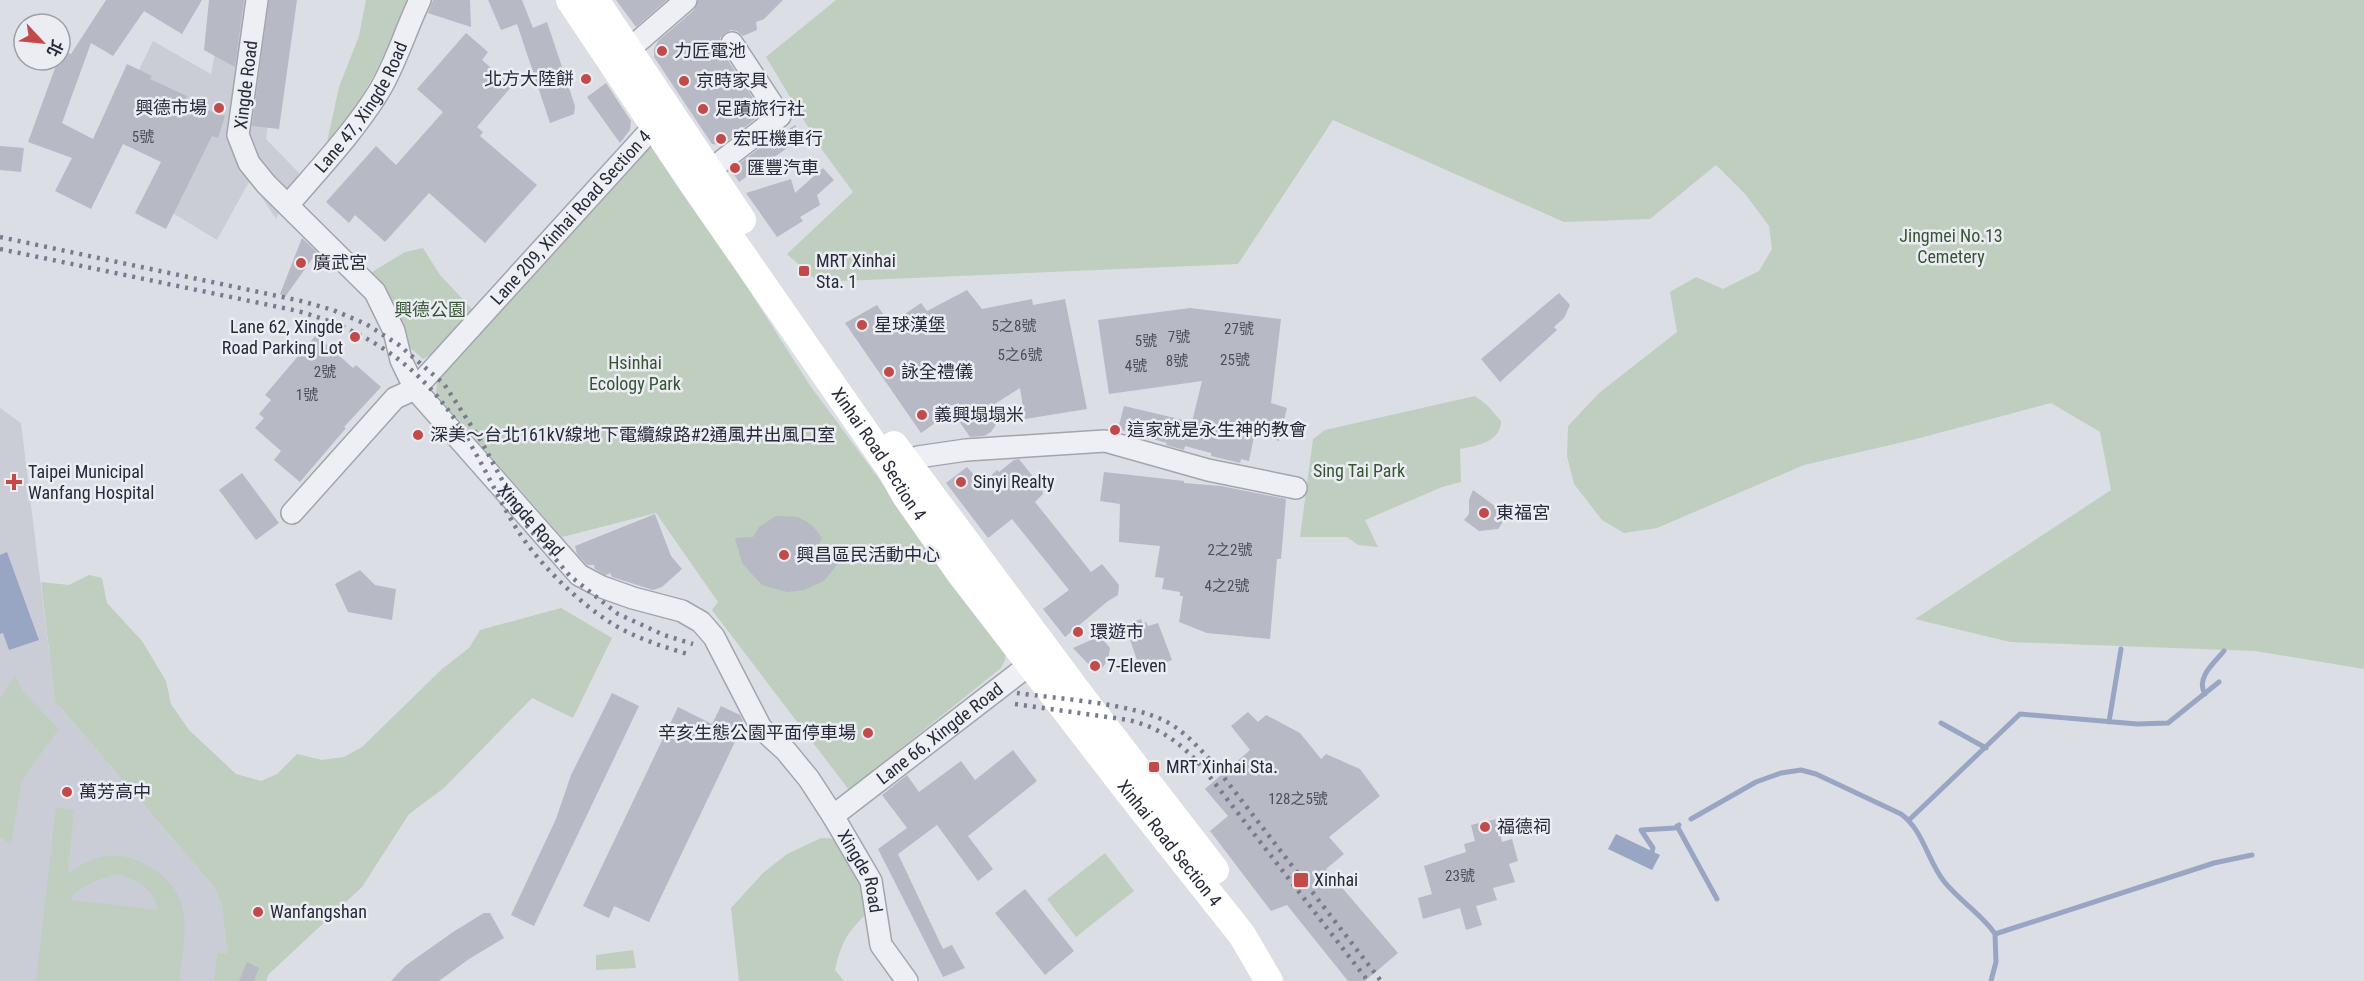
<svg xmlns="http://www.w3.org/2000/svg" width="2364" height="981" viewBox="0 0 2364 981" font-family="'Roboto Condensed','Noto Sans TC',sans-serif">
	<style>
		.built { fill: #cacdd6 }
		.green { fill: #bfcebe; fill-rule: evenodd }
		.water { fill: #99a6c3 }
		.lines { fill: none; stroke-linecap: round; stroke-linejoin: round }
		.stream { stroke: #99a6c3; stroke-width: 5 }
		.building { fill: #b7b9c4 }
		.minor-casing { stroke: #a2a5ae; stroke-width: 24 }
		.minor { stroke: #eeeff4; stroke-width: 21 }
		.secondary { stroke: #fff; stroke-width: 28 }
		.rail { stroke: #777b8d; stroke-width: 4.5; stroke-dasharray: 3 6; stroke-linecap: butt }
		.poi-dot { fill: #c24b49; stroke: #ebedf3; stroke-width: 2 }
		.labels { text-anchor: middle; stroke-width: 5; stroke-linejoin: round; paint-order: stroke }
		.number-label { font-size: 15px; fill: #4b4e5c }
		.poi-label { font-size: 18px; fill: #272b3a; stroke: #ebedf3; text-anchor: start }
		.street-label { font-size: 18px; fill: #272b3a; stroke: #ebedf3 }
		.park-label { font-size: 18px; fill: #365535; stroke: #ebedf3 }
	</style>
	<rect width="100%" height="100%" fill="#dcdee5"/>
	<!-- built -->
	<path class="built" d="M225 0H285L266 139 299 173 276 219 250 180 217 240 166 209 207 126 129 90 153 41 211 74Z
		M0 408 21 423 55 701 215 888 222 905 227 953 217 952 214 981H0Z"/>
	<!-- green -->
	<path class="green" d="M366 0H407C386 54 366 99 327 142L339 87 359 36Z
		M836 0H2364V669L2255 651 2010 642 1915 619 2111 490 2100 432 2051 403 1916 439 1804 465 1657 528 1624 533 1602 520 1574 484 1567 456 1568 426 1599 393 1677 332 1670 292 1696 277 1723 289 1759 271 1772 249 1769 226 1746 195 1716 165 1650 219 1564 222 1333 120 1238 264 818 282 787 254 853 192 820 147 766 57Z
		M649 144 657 146 811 387 1006 650 1005 660 1001 668 849 790 712 610 718 602 656 513 562 537 436 394 437 382Z
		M423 248 440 275 472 309 434 353 423 359 406 344 402 323 372 272 405 252Z
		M1475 396 1487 405 1501 421C1501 442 1476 446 1460 449L1461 482 1442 487 1365 520 1378 547 1358 545 1347 537H1300L1313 439 1325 430Z
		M89 575 102 578 107 603 142 641 166 681 171 704 189 730 236 774 261 781 277 774 297 754 322 760 344 757 362 747 442 669 469 648 480 630 561 608 612 638 573 718 532 698 444 788 409 814 362 887 269 974 266 981H214L217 952 227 953 222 905 215 888 55 701 41 582 69 585Z
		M15 675 23 692 59 729 22 779 11 844 0 837V699Z
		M56 807 74 810 68 873C80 866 90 859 105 856 136 852 175 876 182 906 188 931 182 957 179 981H36ZM118 874C140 882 152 887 158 910L70 900C81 884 100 879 118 874Z
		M821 838C827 838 834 838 839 842 856 854 863 891 869 911 847 933 842 940 835 970L844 981H739L731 908 763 873 787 854Z
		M1105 853 1134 891 1076 937 1047 899Z
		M633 950 636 968 596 970V955Z"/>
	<!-- water -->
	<path class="water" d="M7 552 39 640 9 650 3 633 0 634V555Z
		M1616 834 1660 855 1652 870 1608 849Z"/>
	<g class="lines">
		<!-- stream -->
		<path class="stream" d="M2205 694C2195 678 2215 662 2224 651
			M2109 722 2121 649
			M1941 723 1986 748
			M1691 819 1756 782 1781 773 1801 770 1816 774 1901 814C1923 830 1927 859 1943 880 1957 899 1984 916 1995 934L1996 962 1991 981
			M1909 820 2020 714 2137 724 2168 723 2219 682
			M1677 826 1717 899
			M1652 852 1653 848 1641 830 1675 828 1679 825
			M1995 934 2214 863 2252 855"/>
	</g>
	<!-- building -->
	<path class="building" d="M106 0H202L182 34 144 11 113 56 91 43 62 123 93 139 127 64 152 76 150 79 187 96 184 102 225 116 218 138 212 136 166 229 135 213 161 162 123 144 91 209 55 191 72 158 28 142 58 60H60L61 51 71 54Z
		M209 0H244L235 67 204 50Z
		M269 0H297L279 129 252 126Z
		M433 0H470L471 27 428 13Z
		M488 0H522L533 28 547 22 575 106 574 114 550 123 517 24 501 30Z
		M616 0H667L636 27Z
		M698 0H783L764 19 756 22 757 30 743 36 737 31 731 30 725 33 720 38 721 50 763 113 722 145 712 144 654 57V49L658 41 694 10Z
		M466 33 488 52 482 60 512 86 477 127 483 132 480 136 537 185 485 243 429 193 385 242 355 215 349 223 326 202 376 146 396 165 443 112 417 89Z
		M606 83 631 121 630 130 620 143 587 97Z
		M795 125 803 137 739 182 731 170 783 130 785 132Z
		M0 146 24 148 21 172 0 170Z
		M823 168 834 180 817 195 820 205 800 217 803 221 777 237 746 193 791 179 795 193Z
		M302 238 317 252 285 297 280 294Z
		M967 290 982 309 1032 299 1033 305 1065 299 1087 409 1025 419 1020 388 990 407 999 420 991 432 984 436 970 437 952 411 921 433 845 323 877 305 890 324 921 303 927 311Z
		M1559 293 1570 305 1564 318 1554 327 1557 330 1500 382 1481 359Z
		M1190 308 1281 319 1271 403 1287 408 1279 441 1255 432 1249 461 1241 459 1240 463 1211 456V453L1185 446 1184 450 1166 445 1167 443 1118 429 1124 406 1192 422 1202 381 1109 394 1098 320Z
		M316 335 353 368 356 365 381 387 344 427 346 428 300 482 274 460 281 451 255 428 264 418 259 414 271 400 265 395Z
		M1019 459 1042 488 1043 494 1035 502 1091 572 1102 564 1119 585 1118 595 1108 601 1065 637 1043 609 1069 590 1012 519 988 538 946 483 967 467 982 484 997 470 999 472 1014 460Z
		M1104 472 1184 481V483L1221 486 1286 499 1281 559H1277L1270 639 1207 633 1179 622 1183 596H1180V592L1162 589 1164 578 1155 577 1160 546 1119 542 1120 504 1100 501Z
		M242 473 279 523 256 540 219 490Z
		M1473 490 1499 509 1498 512 1506 518 1498 529 1479 531 1464 520 1469 514V500Z
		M655 514 671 556 682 569 662 587 653 590 612 577 610 573 606 575 595 569 594 565H587L577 554 575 546Z
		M776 516 798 517 812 525 822 538 817 549 839 562 824 581 804 590 787 592 762 585 742 563 735 538 753 537 759 527Z
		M360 570 375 585 396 589 392 620 348 612 335 584Z
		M1141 619 1143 624 1146 622 1148 626 1158 623 1172 660 1151 668 1148 659 1138 663 1125 625Z
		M1100 636 1110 648 1108 660 1102 668 1093 669 1073 648Z
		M612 693 639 706 534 926 511 915 556 819 571 775Z
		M721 706 740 715 744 723 649 922 614 906 609 918 583 906 678 707 712 724Z
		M1248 712 1258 722 1266 715 1300 733 1321 759 1326 754 1360 769 1380 796 1329 837 1344 854 1326 869 1398 953 1365 981H1348L1287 905 1271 911 1210 831 1228 816 1205 789 1250 750 1231 726Z
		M1013 750 1037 781 968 836 993 869 978 881 937 825 898 854 943 949 952 945 965 968 943 977 878 849 907 828 882 795 907 775 919 792 961 761 975 780Z
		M1497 819 1502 842 1512 839 1518 861 1509 864 1515 882 1493 888 1497 900 1476 906 1482 925 1466 930 1460 908 1423 919 1418 898 1432 894 1424 866 1466 852 1464 844 1475 841 1471 825Z
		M1025 889 1074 951 1045 975 995 913Z
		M484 913H490L504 938 469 959 439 981H391L405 966 453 932Z
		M247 962 259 968 254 981H239Z"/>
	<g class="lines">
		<defs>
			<g id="minor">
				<path id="s1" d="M257 0 238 135 249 163 266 184 375 292 394 331 401 360 415 389 579 575 602 587 633 598 682 611 701 622 714 637 761 728 786 751 809 779 833 816 871 881 881 945 907 981"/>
				<path d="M618 59 686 0"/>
				<path d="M709 171 780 116 732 43"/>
				<path id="s2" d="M288 205C319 169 353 133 378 93 396 64 405 31 420 0"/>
				<path d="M894 466 918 457 966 450 1105 441 1208 470 1296 488"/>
				<path id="s3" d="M292 513 395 398 415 389 655 125"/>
				<path id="s4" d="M833 816 1042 655"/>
			</g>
		</defs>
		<!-- minor casing -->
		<use href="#minor" class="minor-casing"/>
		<!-- minor -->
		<use href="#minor" class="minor"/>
		<!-- secondary -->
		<g class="secondary">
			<path id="s5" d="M570 0 693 184 890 468 906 496 960 573 1127 790 1242 935 1269 981"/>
			<path d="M595 0 742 220"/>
			<path d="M894 445 1083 699 1215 870"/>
		</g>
		<!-- rail -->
		<path class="rail" d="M0 237 301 301 333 310 366 324 399 345 444 384 480 439 527 526 570 576 618 614 664 635 693 644
			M0 249 298 311C378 334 431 374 472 447 488 474 501 504 518 531 540 565 577 601 611 623 635 638 664 647 691 655
			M1017 693C1059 699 1132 703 1167 722 1185 732 1198 747 1212 762L1381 981
			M1015 704 1129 720C1161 728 1182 744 1203 768L1368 981"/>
	</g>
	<!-- markers -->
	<g class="poi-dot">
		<circle cx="662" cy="51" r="6"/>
		<circle cx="586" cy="79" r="6"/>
		<circle cx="684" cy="81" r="6"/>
		<circle cx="219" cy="108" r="6"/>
		<circle cx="703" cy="109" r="6"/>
		<circle cx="721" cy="139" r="6"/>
		<circle cx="735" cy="168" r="6"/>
		<circle cx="301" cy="263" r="6"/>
		<rect x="798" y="265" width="12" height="12" rx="3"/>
		<circle cx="862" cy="325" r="6"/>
		<circle cx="355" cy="337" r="6"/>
		<circle cx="889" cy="372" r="6"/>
		<circle cx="922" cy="415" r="6"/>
		<circle cx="1115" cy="430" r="6"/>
		<circle cx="418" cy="435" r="6"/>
		<path d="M11 473h6v6h6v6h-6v6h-6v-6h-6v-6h6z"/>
		<circle cx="961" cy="482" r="6"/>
		<circle cx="1484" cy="513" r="6"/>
		<circle cx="784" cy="555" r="6"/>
		<circle cx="1078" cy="632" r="6"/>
		<circle cx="1095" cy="666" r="6"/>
		<circle cx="868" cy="733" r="6"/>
		<rect x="1148" y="761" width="12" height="12" rx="3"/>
		<circle cx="67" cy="792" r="6"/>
		<circle cx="1485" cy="827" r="6"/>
		<rect x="1293" y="872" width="16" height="16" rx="3"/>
		<circle cx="258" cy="912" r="6"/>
	</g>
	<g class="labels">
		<!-- number labels -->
		<g class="number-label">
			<text x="143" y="142">5號</text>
			<text x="1014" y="331">5之8號</text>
			<text x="1239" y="334">27號</text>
			<text x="1179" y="342">7號</text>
			<text x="1146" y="346">5號</text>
			<text x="1020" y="360">5之6號</text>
			<text x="1235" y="365">25號</text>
			<text x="1177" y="366">8號</text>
			<text x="1136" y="371">4號</text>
			<text x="325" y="377">2號</text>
			<text x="307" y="400">1號</text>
			<text x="1230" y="555">2之2號</text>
			<text x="1227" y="591">4之2號</text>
			<text x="1298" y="804">128之5號</text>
			<text x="1460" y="881">23號</text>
		</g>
		<!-- poi labels -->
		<g class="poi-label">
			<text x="674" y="57">力匠電池</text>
			<text x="574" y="85" text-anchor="end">北方大陸餅</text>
			<text x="696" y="87">京時家具</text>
			<text x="207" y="114" text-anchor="end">興德市場</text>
			<text x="715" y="115">足蹟旅行社</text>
			<text x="733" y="145">宏旺機車行</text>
			<text x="747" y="174">匯豐汽車</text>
			<text x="816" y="267">MRT Xinhai<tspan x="816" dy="21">Sta. 1</tspan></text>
			<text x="313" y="269">廣武宮</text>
			<text x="874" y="331">星球漢堡</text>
			<text x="343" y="333" text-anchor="end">Lane 62, Xingde<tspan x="343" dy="21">Road Parking Lot</tspan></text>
			<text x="901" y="378">詠全禮儀</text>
			<text x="934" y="421">義興塌塌米</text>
			<text x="1127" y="436">這家就是永生神的教會</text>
			<text x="430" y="441">深美～台北161kV線地下電纜線路#2通風井出風口室</text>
			<text x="28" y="478">Taipei Municipal<tspan x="28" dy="21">Wanfang Hospital</tspan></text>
			<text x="973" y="488">Sinyi Realty</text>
			<text x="1496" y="519">東福宮</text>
			<text x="796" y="561">興昌區民活動中心</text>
			<text x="1090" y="638">環遊市</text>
			<text x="1107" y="672">7-Eleven</text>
			<text x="856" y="739" text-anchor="end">辛亥生態公園平面停車場</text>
			<text x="1166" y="773">MRT Xinhai Sta.</text>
			<text x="79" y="798">萬芳高中</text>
			<text x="1497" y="833">福德祠</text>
			<text x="1314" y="886">Xinhai</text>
			<text x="270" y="918">Wanfangshan</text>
		</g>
		<!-- street labels -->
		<g class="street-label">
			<text transform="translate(246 85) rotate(-83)" y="6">Xingde Road</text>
			<text dy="6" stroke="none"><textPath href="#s2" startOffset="123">Lane 47, Xingde Road</textPath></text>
			<text dy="6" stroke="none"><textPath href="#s3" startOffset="408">Lane 209, Xinhai Road Section 4</textPath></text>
			<text dy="6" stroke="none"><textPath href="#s5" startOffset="549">Xinhai Road Section 4</textPath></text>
			<text dy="6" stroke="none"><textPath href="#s1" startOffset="627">Xingde Road</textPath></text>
			<text dy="6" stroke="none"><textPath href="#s4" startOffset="135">Lane 66, Xingde Road</textPath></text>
			<text dy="6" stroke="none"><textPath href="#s5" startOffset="1035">Xinhai Road Section 4</textPath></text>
			<text dy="6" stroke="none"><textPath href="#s1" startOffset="1131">Xingde Road</textPath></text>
		</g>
		<!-- park labels -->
		<g class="park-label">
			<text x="1951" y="242">Jingmei No.13<tspan x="1951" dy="21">Cemetery</tspan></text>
			<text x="430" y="316">興德公園</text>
			<text x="635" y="369">Hsinhai<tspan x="635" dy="21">Ecology Park</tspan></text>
			<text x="1359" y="477">Sing Tai Park</text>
		</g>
	</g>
	<!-- north arrow -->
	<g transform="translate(42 42) rotate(116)"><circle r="28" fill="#ebedf3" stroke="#9d9fa9" stroke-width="1.5"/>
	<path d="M0-4.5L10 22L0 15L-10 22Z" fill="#c24b49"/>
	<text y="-9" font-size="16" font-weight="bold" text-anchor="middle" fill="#272b3a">北</text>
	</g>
</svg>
